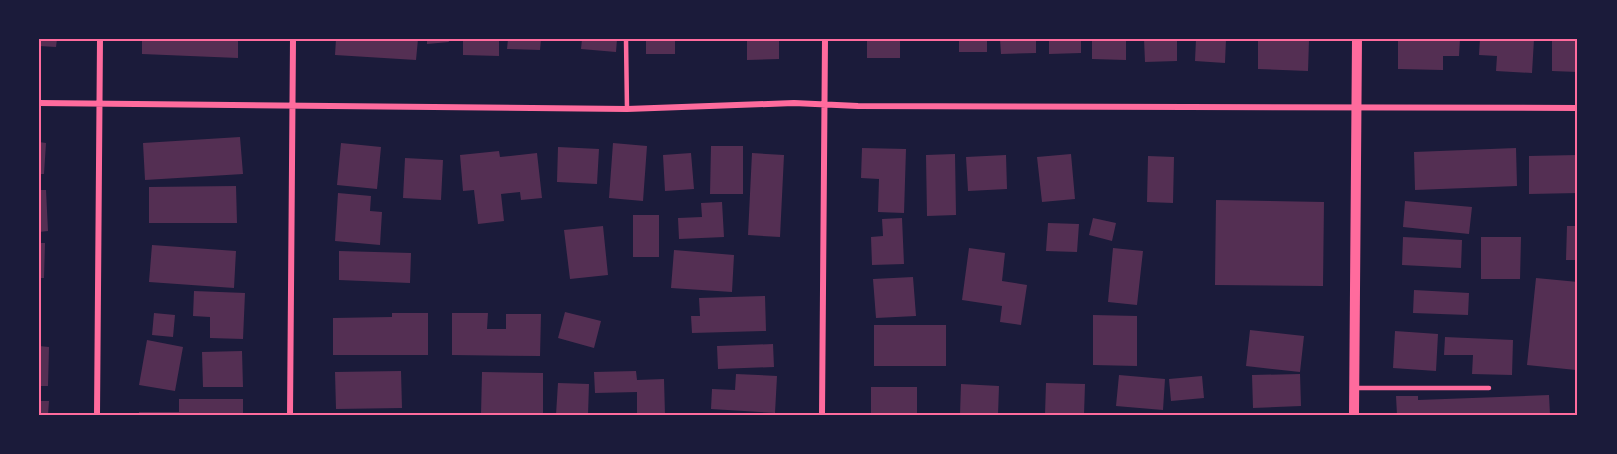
<svg xmlns="http://www.w3.org/2000/svg" width="1617" height="454" viewBox="0 0 1617 454" font-family="Lora,serif">
	<style>
		.building { fill: #542f53 }
		.lines { fill: none; stroke-linecap: round; stroke-linejoin: round }
		.service { stroke: #ff6b9d; stroke-width: 4.5 }
		.minor { stroke: #ff6b9d; stroke-width: 6 }
		.tertiary { stroke: #ff6b9d; stroke-width: 10 }
		.neatline { fill: none; stroke: #ff6b9d; stroke-width: 2 }
	</style>
	<rect width="100%" height="100%" fill="#1b1b3a"/>
	<!-- building -->
	<path class="building" d="M39 39H57L56 47 39 46Z
		M142 39H238V58L142 54Z
		M336 39H418L416 60 335 55Z
		M427 39H448L449 42 427 44Z
		M463 39H499V56L463 55Z
		M508 39H541L540 50 507 49Z
		M582 39H617L616 52 581 49Z
		M646 39H675V54H646Z
		M747 39H779V59L747 60Z
		M867 39H900V58H867Z
		M959 39H987V52H959Z
		M1000 39H1036V53L1001 54Z
		M1049 39H1081V53L1049 54Z
		M1092 39H1126V60L1092 59Z
		M1144 39H1177V61L1145 62Z
		M1196 39H1226L1225 63 1195 61Z
		M1258 39 1309 40 1308 71 1258 69Z
		M1398 39H1460L1459 56H1443V70L1398 69Z
		M1480 39H1534L1532 73 1496 71 1497 56 1479 55Z
		M1552 39H1578V72L1552 71Z
		M240 137 243 174 145 180 143 143Z
		M39 142 46 143 44 174H39Z
		M341 143 381 147 377 189 337 185Z
		M613 143 647 146 643 201 609 198Z
		M711 146H743V194H710Z
		M558 147 599 149 597 184 557 182Z
		M862 148 906 149 904 213 878 212 879 179 861 178Z
		M1516 148 1517 186 1415 190 1414 152Z
		M499 151 500 157 537 153 542 198 521 200 520 192 501 194 504 221 478 224 474 190 463 191 460 155Z
		M691 153 694 189 665 191 663 155Z
		M752 153 784 155 780 237 748 235Z
		M955 154 956 215 927 216 926 155Z
		M1071 154 1075 199 1042 202 1037 157Z
		M1006 155 1007 189 968 191 966 157Z
		M1578 155V193L1529 194V156Z
		M1148 156 1174 157 1173 203 1147 202Z
		M405 158 443 160 441 200 403 198Z
		M236 186 237 223H149V187Z
		M39 190H46L48 231 39 232Z
		M338 193 371 196 370 211 382 212 380 245 335 241Z
		M1216 200 1324 202 1323 286 1215 285Z
		M1405 201 1472 207 1469 234 1403 227Z
		M722 202 724 237 679 239 678 218 702 217 701 203Z
		M633 215H659V257H633Z
		M902 218 904 264 872 265 871 237 883 236 882 219Z
		M1093 218 1116 223 1112 241 1089 235Z
		M1048 223 1079 224 1077 252 1046 251Z
		M603 226 608 275 570 279 564 230Z
		M1567 226H1578V260H1566Z
		M1403 237 1462 240 1461 268 1402 265Z
		M1481 237H1521L1520 279H1481Z
		M39 243H45L44 278H39Z
		M152 245 236 251 234 288 149 282Z
		M969 248 1005 253 1002 281 1027 285 1021 325 1000 322 1002 306 962 300Z
		M1113 248 1143 251 1137 305 1108 302Z
		M674 250 734 255 732 292 671 288Z
		M339 251 411 253 410 283 339 280Z
		M913 277 916 316 876 318 873 279Z
		M1536 278 1578 282V350L1576 370 1527 365Z
		M1414 290 1469 293 1468 315 1413 313Z
		M194 291 245 293 243 339 210 338V317L193 316Z
		M765 296 766 331 692 333 691 316H700L699 298Z
		M565 312 601 321 594 348 558 338Z
		M154 313 175 315 173 337 152 335Z
		M392 313H428V355H333V318L392 317Z
		M452 313H488L487 329H506V314H541L540 356 452 355Z
		M1093 315 1137 316V366L1093 365Z
		M874 325H946V366H874Z
		M1250 330 1304 336 1300 372 1246 366Z
		M1395 331 1438 334 1436 371 1393 368Z
		M1445 337 1513 340 1512 375 1472 374 1473 355H1444Z
		M147 340 183 347 175 391 139 385Z
		M773 344 774 367 718 369 717 346Z
		M39 346 49 347 48 386H39Z
		M242 351 243 387H203L202 352Z
		M401 371 402 408 336 409 335 372Z
		M636 371 637 380 664 379 665 415H637V392L595 393 594 372Z
		M482 372 543 373V415H481Z
		M736 374 777 376 775 413 711 409 712 389 735 390Z
		M1300 374 1301 406 1253 408 1252 375Z
		M1119 375 1165 379 1163 410 1116 406Z
		M1202 376 1204 398 1171 401 1169 379Z
		M558 383 589 384 588 415H556Z
		M1046 383 1085 384 1084 415H1045Z
		M961 384 999 386 998 415H960Z
		M871 387H917V415H871Z
		M1549 395 1550 415H1397L1396 396H1418V400Z
		M179 399H243V415H139V412H179Z
		M39 401H49L48 415H39Z"/>
	<g class="lines">
		<!-- service -->
		<path class="service" d="M626 39 627 109
			M1354 388H1489"/>
		<!-- minor -->
		<path class="minor" d="M39 103 627 109 794 103 858 106 1578 108
			M97 415 100 39
			M290 415 293 39
			M822 415 825 39"/>
		<!-- tertiary -->
		<path class="tertiary" d="M1354 415 1357 39"/>
	</g>
	<!-- border -->
	<rect width="1617" height="454" fill="none" stroke="#1b1b3a" stroke-width="81"/>
	<rect x="40" y="40" width="1536" height="374" class="neatline"/>
</svg>
